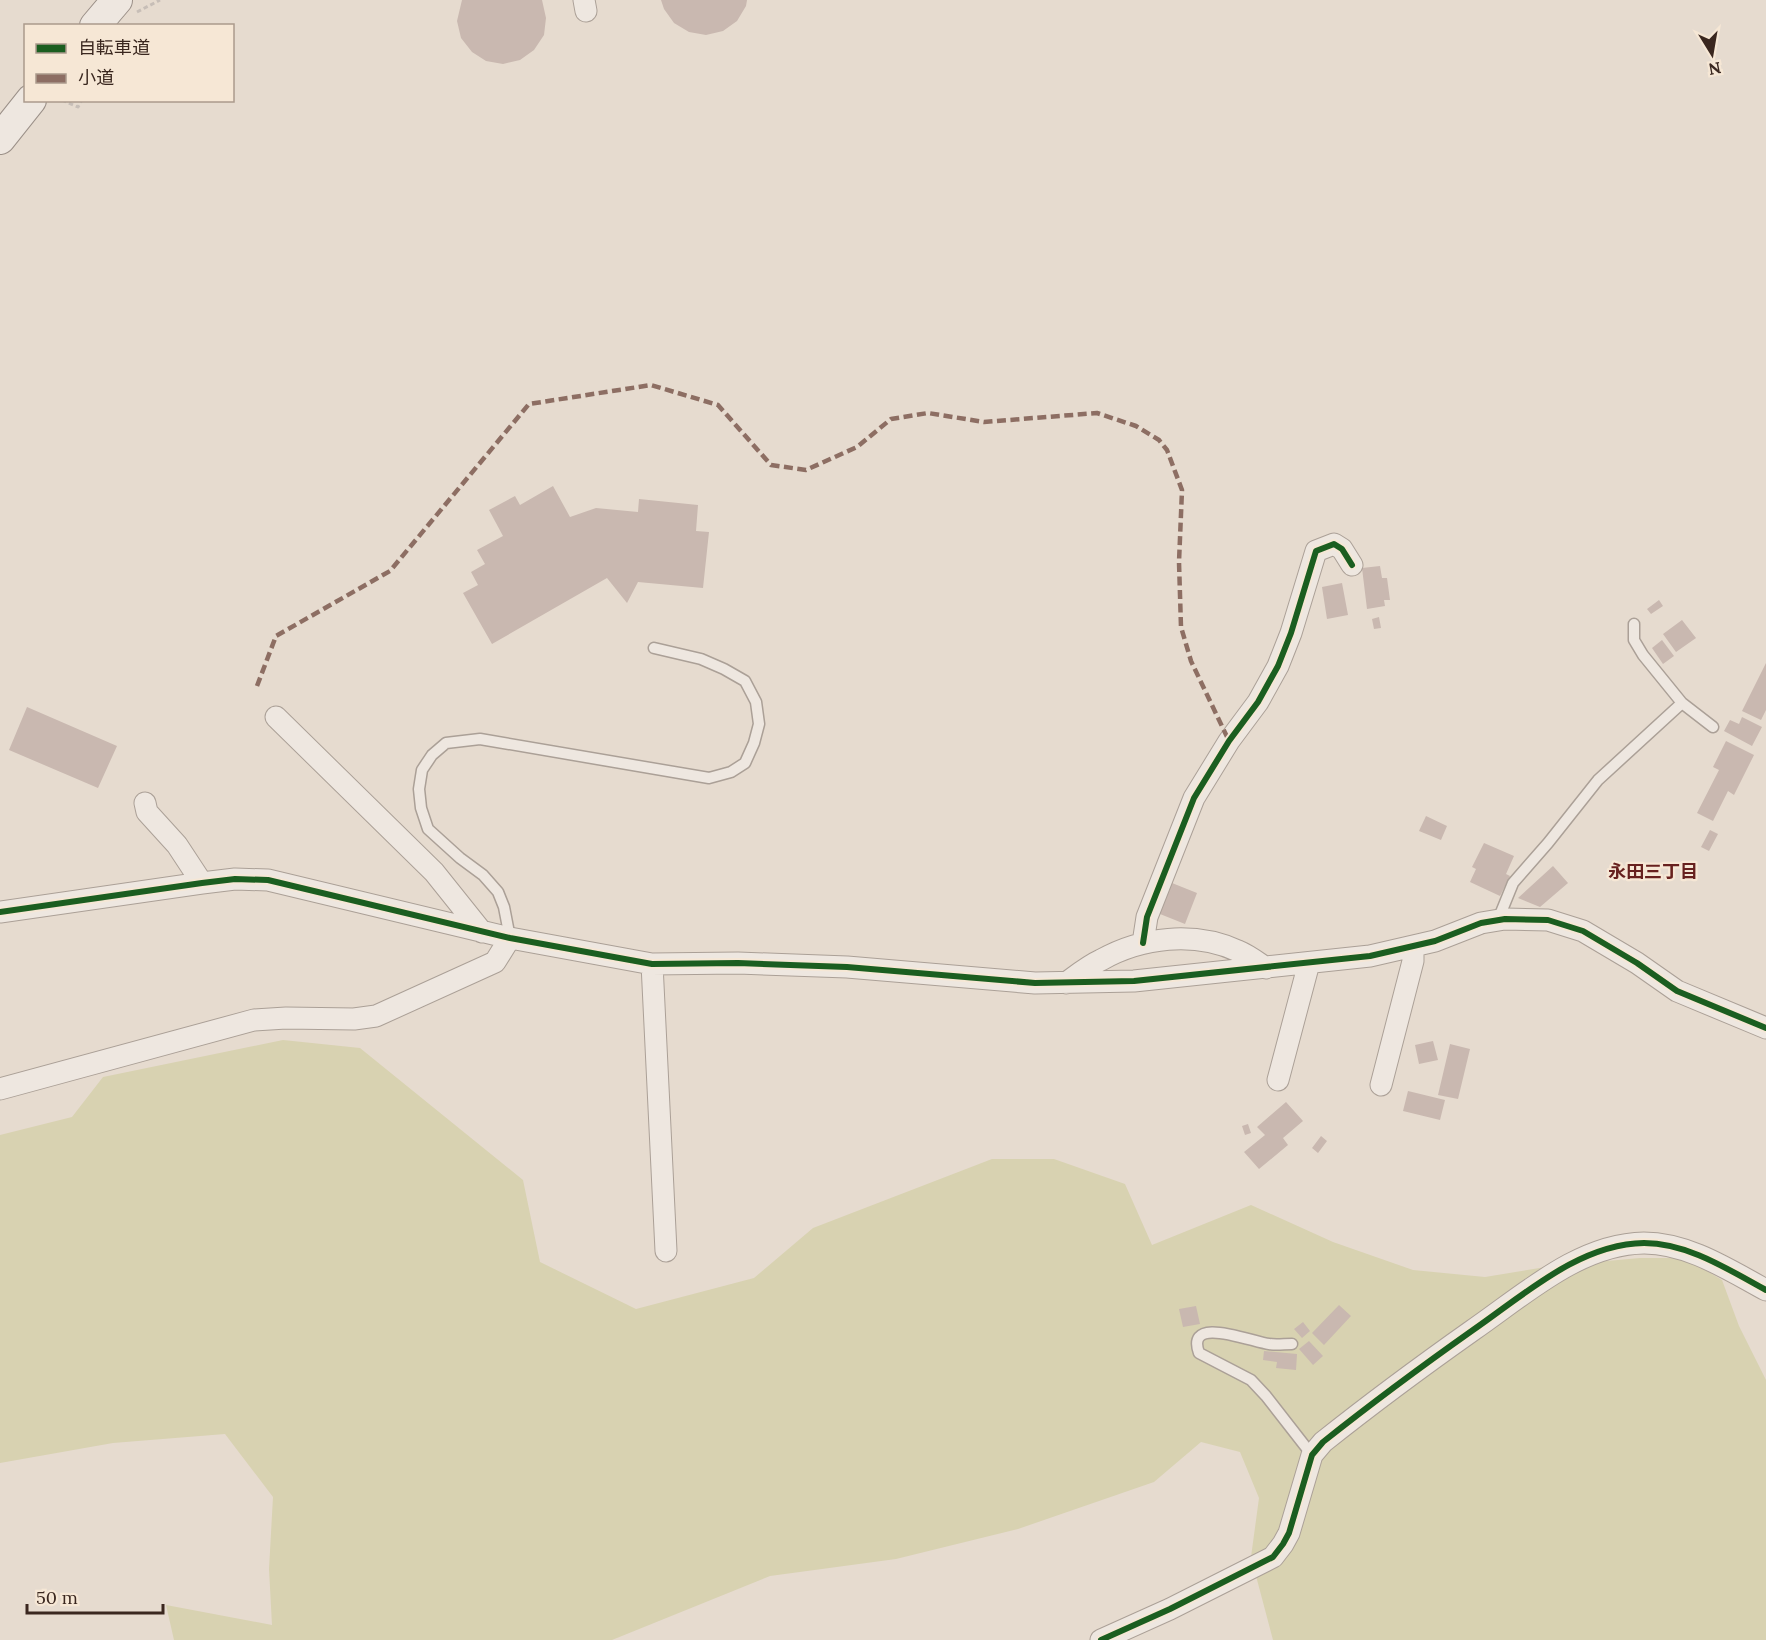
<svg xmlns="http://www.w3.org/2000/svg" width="1766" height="1640" viewBox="0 0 1766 1640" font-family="Lora,'Noto Sans JP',serif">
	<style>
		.green { fill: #d8d2b1 }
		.building { fill: #c9b8b0 }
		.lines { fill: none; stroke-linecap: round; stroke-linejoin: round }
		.lane-casing { stroke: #aba097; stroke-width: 13 }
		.street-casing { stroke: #aba097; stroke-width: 23 }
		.secondary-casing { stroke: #9b9088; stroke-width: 32 }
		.path { stroke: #c7beb7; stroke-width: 3; stroke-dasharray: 4.5 3; stroke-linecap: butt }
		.lane { stroke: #eee7e0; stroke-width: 10 }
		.street { stroke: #eee7e0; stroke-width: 21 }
		.secondary { stroke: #eee7e0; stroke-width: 30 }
		.quiet { stroke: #8d6e63; stroke-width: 4.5; stroke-dasharray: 9 4.5; stroke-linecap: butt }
		.cycleway-casing { stroke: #f6e7d5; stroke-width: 10 }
		.cycleway { stroke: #1b5e20; stroke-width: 6 }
		.labels { text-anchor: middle; stroke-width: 4.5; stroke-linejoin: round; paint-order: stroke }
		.neighbourhood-label { font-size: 18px; font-weight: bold; fill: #67201e; stroke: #f6e7d5 }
	</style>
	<rect width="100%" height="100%" fill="#e6dbcf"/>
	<!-- green -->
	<path class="green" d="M283 1040 360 1048 523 1180 540 1262 636 1309 754 1278 813 1228 992 1159H1054L1125 1184 1152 1245 1251 1205 1333 1242 1413 1270 1485 1277 1552 1266 1640 1258H1685L1722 1280 1739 1326 1766 1380V1640H1273L1251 1557 1259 1498 1240 1452 1201 1442 1154 1482 1018 1529 896 1559 770 1576 612 1640H174L166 1605 272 1625 269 1569 273 1497 225 1434 113 1443 0 1463V1135L72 1117 103 1077Z"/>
	<!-- building -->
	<path class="building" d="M462 0H542L546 18 544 35 534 50 520 60 503 64 486 61 472 52 461 38 457 21Z
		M661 0H747L746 6 737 21 723 31 706 35 689 32 674 23 664 9Z
		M553 486 570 517 596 508 638 512 639 499 698 505 696 531 709 532 703 588 638 582 627 603 607 578 492 644 463 593 478 585 471 572 485 564 477 550 503 536 489 510 515 496 520 505Z
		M1380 566 1382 578H1387L1390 600H1384L1385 606 1367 609 1362 568Z
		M1342 583 1348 615 1327 619 1322 587Z
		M1659 600 1663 606 1651 614 1647 609Z
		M1379 617 1381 628 1374 629 1372 619Z
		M1682 620 1696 638 1676 652 1663 634Z
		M1662 640 1674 656 1663 664 1652 648Z
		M1766 663V710L1761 720 1742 711Z
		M27 707 117 746 98 788 9 750Z
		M1742 717 1762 727 1752 746 1724 731 1730 720 1739 724Z
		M1726 741 1754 755 1734 795 1728 791 1713 821 1697 813 1719 770 1713 767Z
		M1426 816 1447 826 1441 840 1419 831Z
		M1710 830 1718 834 1709 851 1701 847Z
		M1484 843 1514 856 1506 874 1510 876 1500 896 1470 882 1476 869 1472 867Z
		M1553 866 1568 883 1540 907 1518 898Z
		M1172 883 1197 893 1185 924 1160 914Z
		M1433 1041 1438 1060 1419 1064 1415 1045Z
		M1450 1044 1470 1049 1458 1099 1438 1095Z
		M1408 1091 1445 1100 1440 1120 1403 1111Z
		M1286 1102 1303 1121 1283 1138 1288 1145 1259 1169 1244 1152 1265 1135 1257 1127Z
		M1248 1124 1251 1133 1245 1135 1242 1126Z
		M1321 1136 1327 1141 1318 1153 1312 1148Z
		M1339 1305 1351 1316 1324 1345 1312 1333Z
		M1196 1306 1200 1324 1183 1327 1179 1309Z
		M1303 1322 1310 1331 1302 1338 1294 1329Z
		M1309 1341 1323 1356 1313 1365 1299 1349Z
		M1264 1351 1297 1354 1296 1370 1276 1368 1277 1362 1263 1360Z"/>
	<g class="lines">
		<defs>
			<path id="lane" d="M1634 624V640L1643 655 1682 703 1713 727
				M1498 920 1513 883 1548 843 1598 780 1682 703
				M510 938 504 907 498 892 483 875 460 858 428 829 421 808 419 789 422 770 432 755 446 743 480 739 709 778 731 772 745 763 754 743 759 724 756 702 745 681 724 669 701 659 654 648
				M1292 1344C1284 1344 1276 1345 1269 1344 1252 1342 1185 1314 1199 1353L1251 1380 1266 1396 1312 1455"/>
			<path id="street" d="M584 0 586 11
				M276 717 434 872 482 932
				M145 803 147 812 177 845 202 883
				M0 912 202 883 235 879 268 880 510 938 652 964 738 963 847 967 1035 983 1134 981 1370 956 1435 941 1481 923 1505 919 1548 920 1583 931 1637 963 1677 991 1766 1028
				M1143 943 1147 917 1194 798 1229 741 1258 702 1278 666 1291 633 1316 551 1334 544 1342 549 1352 565
				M652 964 666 1251
				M1066 983C1077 975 1088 966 1101 960 1142 937 1194 931 1238 951 1248 955 1257 962 1266 968
				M1278 1080 1309 963
				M1381 1085 1413 961V948
				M0 1089 254 1020 286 1018 354 1019 376 1016 495 962 510 938
				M1101 1640 1170 1609 1273 1557 1283 1544 1289 1533 1312 1455 1323 1442C1372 1403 1422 1366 1473 1330 1524 1295 1579 1244 1644 1243 1688 1243 1729 1270 1766 1290"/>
			<path id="secondary" d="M95 26 117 0
				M0 139 31 100"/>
		</defs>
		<!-- lane casing -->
		<use href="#lane" class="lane-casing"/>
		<!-- street casing -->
		<use href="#street" class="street-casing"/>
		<!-- secondary casing -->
		<use href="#secondary" class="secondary-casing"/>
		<!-- path -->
		<path class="path" d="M137 12 160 0
			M62 100 78 107 82 100"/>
		<!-- lane -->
		<use href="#lane" class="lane"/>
		<!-- street -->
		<use href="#street" class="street"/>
		<!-- secondary -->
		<use href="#secondary" class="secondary"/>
		<!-- quiet -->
		<path class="quiet" d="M257 686 276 636 390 571 529 404 651 385 718 405 771 465 806 470 857 447 891 419 928 413 984 422 1097 413 1136 426 1159 440 1167 450 1182 490 1179 562 1181 627 1191 661 1229 741"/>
		<defs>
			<path id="cycleway" d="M0 912 202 883 235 879 268 880 510 938 652 964 738 963 847 967 1035 983 1134 981 1370 956 1435 941 1481 923 1505 919 1548 920 1583 931 1637 963 1677 991 1766 1028
				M1143 943 1147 917 1194 798 1229 741 1258 702 1278 666 1291 633 1316 551 1334 544 1342 549 1352 565
				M1101 1640 1170 1609 1273 1557 1283 1544 1289 1533 1312 1455 1323 1442C1372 1403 1422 1366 1473 1330 1524 1295 1579 1244 1644 1243 1688 1243 1729 1270 1766 1290"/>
		</defs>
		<!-- cycleway casing -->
		<use href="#cycleway" class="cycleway-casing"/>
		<!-- cycleway -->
		<use href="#cycleway" class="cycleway"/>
	</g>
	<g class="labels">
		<!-- neighbourhood labels -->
		<g class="neighbourhood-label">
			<text x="1653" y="878">永田三丁目</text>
		</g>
	</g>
	<!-- legend -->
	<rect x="24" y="24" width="210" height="78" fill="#f6e7d5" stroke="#ab9a8c" stroke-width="1.5"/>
	<rect x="36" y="44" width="30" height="9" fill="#1b5e20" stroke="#ab9a8c" stroke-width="1.5"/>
	<text x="78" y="54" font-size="18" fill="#3a271f">自転車道</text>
	<rect x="36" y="74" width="30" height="9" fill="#8d6e63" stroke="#ab9a8c" stroke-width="1.5"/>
	<text x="78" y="84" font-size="18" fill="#3a271f">小道</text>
	<!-- north arrow -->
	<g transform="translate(1712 54) rotate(169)" stroke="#f6e7d5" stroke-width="4.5" paint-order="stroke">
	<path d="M0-4.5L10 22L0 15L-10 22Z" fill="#3a271f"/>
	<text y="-9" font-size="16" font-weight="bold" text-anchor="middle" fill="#3a271f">N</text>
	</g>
	<!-- scale -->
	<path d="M27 1604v9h136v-9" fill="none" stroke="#3a271f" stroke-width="3"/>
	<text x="36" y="1604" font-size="18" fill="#3a271f" stroke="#f6e7d5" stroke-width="4.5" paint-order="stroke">50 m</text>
</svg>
